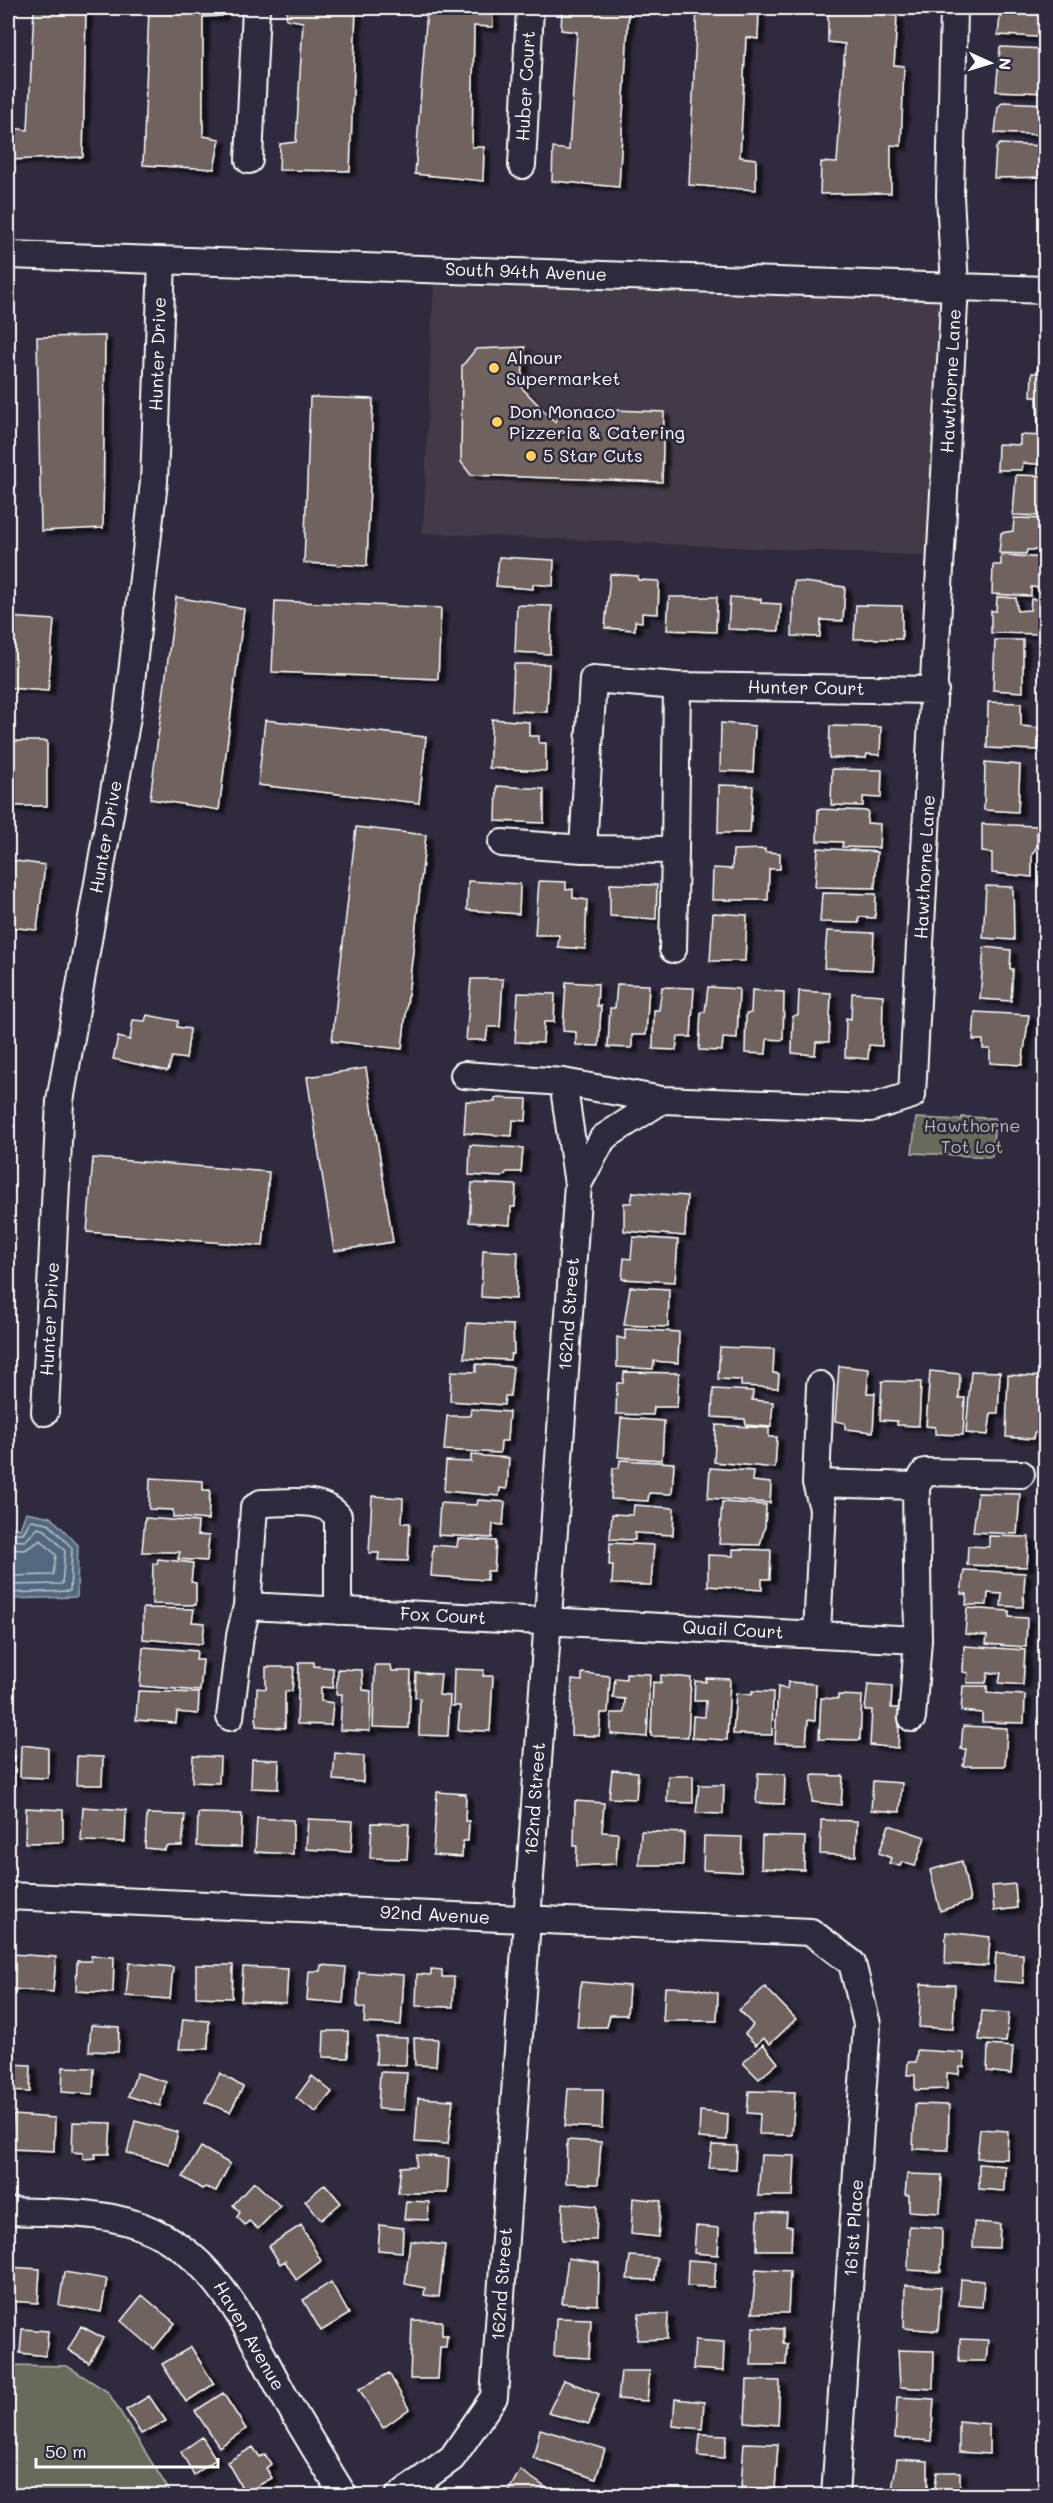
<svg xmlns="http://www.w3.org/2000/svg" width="1053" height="2503" viewBox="0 0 1053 2503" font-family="Mali,sans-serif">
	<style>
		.built { fill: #423b47 }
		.green { fill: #686b5c; stroke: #b4b5ae; stroke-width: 1.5 }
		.water { fill: #53687e; stroke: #98a4b2; stroke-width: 1.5 }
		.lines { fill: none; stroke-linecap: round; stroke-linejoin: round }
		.shore { stroke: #bac3cb; stroke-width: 1.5 }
		.building { fill: #70625e; stroke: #fff; stroke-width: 1.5; filter: url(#shadow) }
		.minor-casing { stroke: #fff; stroke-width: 30 }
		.minor { stroke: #2f2a3d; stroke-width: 26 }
		.poi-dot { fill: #ffd166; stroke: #2f2a3d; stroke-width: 2 }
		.labels { text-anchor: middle; stroke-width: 5; stroke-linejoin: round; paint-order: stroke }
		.street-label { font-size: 18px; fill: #fff; stroke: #2f2a3d }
		.poi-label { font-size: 18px; fill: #fff; stroke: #2f2a3d; text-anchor: start }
		.park-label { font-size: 18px; fill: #b4b5ae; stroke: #2f2a3d }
	</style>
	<defs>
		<filter id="shadow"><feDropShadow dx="6" dy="4" stdDeviation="1.5" flood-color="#0009"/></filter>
	</defs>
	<rect width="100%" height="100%" fill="#2f2a3d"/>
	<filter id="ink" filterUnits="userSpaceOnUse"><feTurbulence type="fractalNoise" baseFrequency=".0167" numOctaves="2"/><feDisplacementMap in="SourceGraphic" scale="12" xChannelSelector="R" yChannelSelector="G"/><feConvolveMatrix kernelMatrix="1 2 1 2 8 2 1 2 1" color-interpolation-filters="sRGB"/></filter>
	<g filter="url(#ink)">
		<!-- built -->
		<path class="built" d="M434 277 953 293 935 556 423 533Z"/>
		<!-- green -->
		<path class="green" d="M962 1117 995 1118 992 1157 912 1153 916 1118 961 1120Z
			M8 2365 67 2366 108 2392 172 2495H8Z"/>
		<!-- water -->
		<path class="water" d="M26 1512 51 1517 78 1545 77 1597 8 1599V1526L20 1529Z"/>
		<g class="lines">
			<!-- shore -->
			<path class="shore" d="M8 1533H23L31 1520 48 1523 72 1548 70 1591 8 1593
				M8 1540 25 1541 38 1528 45 1530 65 1551 62 1584 8 1585
				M8 1549 25 1550 41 1540 56 1555 53 1575 8 1576"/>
		</g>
		<!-- building -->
		<path class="building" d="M15 8H86L83 157 8 160 11 128 28 130 34 8Z
			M149 8H221L222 16 203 17V136L220 139 214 169 143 165Z
			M287 8H356L350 171 279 170 280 144 296 142 303 22 286 19Z
			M427 8H492L493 27 474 26 472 147H484L483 181 415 174Z
			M562 8H629L619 187 552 181 553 148 569 150 577 32 561 30Z
			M697 8H759L758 39 746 37 740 157 756 159V190L689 185Z
			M1001 8H1046V20H1040L1039 37 998 35Z
			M828 9 897 16 894 65 904 66 901 146 891 145V193L820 194 821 162 837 163 845 44 828 42Z
			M1000 47 1046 49V93L996 91Z
			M1003 102 1046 104V135L995 133 998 107Z
			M1000 144 1046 146V177L994 178 996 148Z
			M105 336 103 528 41 531 37 337Z
			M525 347 521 387 555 422 564 408 664 412 662 482 471 475 461 462 462 366 476 349Z
			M1039 349H1046V425H1038L1037 397H1031L1032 373H1037Z
			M310 397 373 399 367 566 304 563Z
			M1020 435 1046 436V465L1023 463 1022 470H997L998 444 1020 445Z
			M1016 475 1046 476V516L1013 515Z
			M1014 518 1046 519V550H1027L1026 554 999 553 1001 533 1013 531Z
			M1001 555 1046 558V588L1031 587V596L992 594 993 565H1001Z
			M499 557 554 560 553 586 533 584V589L496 586Z
			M610 574 638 576V580L659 581 658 614 642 613V622L635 621V630L605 628Z
			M794 581 845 587 843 621 821 620 820 637 792 636Z
			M176 597 244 609 219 810 150 799Z
			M669 597H717L716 632 667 630Z
			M730 597 761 599V603L781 604 779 631 728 629Z
			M997 597 1016 598 1017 611 1030 610 1031 599H1046V634L991 633V611H996Z
			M275 601 441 608 438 679 272 672Z
			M517 605 552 606 550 654 515 652Z
			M856 605 902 606V639H854Z
			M8 617 54 620 48 691 8 688Z
			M995 640H1023V692L993 690Z
			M514 664H549L547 712 512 711Z
			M988 702 1021 703V726L1040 728 1039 750 987 748Z
			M492 719 529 722V736H539V743H546V771L489 768Z
			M265 720 426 737 419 803 258 785Z
			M721 723 755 726 753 772 720 771Z
			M830 726 881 727 880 755 867 754 866 758H829Z
			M8 741H47V806H8Z
			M985 762 1020 765 1018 812 984 810Z
			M832 769 882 770 881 798 863 797V806L831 805Z
			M719 785 753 786 750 833H718Z
			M497 786 544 789V823L496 821Z
			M818 809 868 811 867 823 880 824 879 848 842 847 843 842 817 841Z
			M982 824 1037 826V846L1032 855V877L992 873V853L982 852Z
			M356 827 426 835 402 1049 332 1041Z
			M818 848 877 852 875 888 815 887Z
			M765 849V852L780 853V869H769L768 900H712L713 868 732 869 733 850Z
			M8 860 45 865 37 930 8 927Z
			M468 881 520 884 519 914 467 910Z
			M539 881 566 882V890L573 889V898L587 900 585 949 558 947 559 935H535Z
			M610 884 657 885 656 919 610 916Z
			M986 886 1013 887 1014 940 983 938Z
			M822 893 876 894 875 918 859 917V923L820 922Z
			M713 913 747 915 745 961H710Z
			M827 931 874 933 872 970 824 968Z
			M984 947 1011 950 1010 969H1013L1011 1001 980 999Z
			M471 979H503L500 1027H488L486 1040H466Z
			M566 982 598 984 597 1006H601L599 1046 576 1045V1032L563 1031Z
			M617 984 649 985 646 1035H632V1048L608 1047 610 1008H615Z
			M662 987 694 988 691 1037H678L676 1050 653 1049 654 1010H659Z
			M708 987 739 989 737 1039 723 1038 722 1051 699 1050 701 1012H705Z
			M752 990 784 992 783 1040 767 1039 766 1054 745 1053 746 1014 751 1013Z
			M799 991 831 993 829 1042H816L815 1055 792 1053 793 1016 798 1015Z
			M518 993 555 994 554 1022H544L543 1043 515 1042Z
			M852 993 883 995 882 1046 869 1045 868 1059 845 1057 846 1018 851 1019Z
			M975 1012 1029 1015 1022 1065 990 1063V1049H983V1040H973Z
			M147 1015 178 1021 177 1027 190 1029 186 1059 172 1057 168 1071 113 1059 118 1037 130 1040 133 1020 145 1021Z
			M366 1068 393 1242 334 1251 307 1077Z
			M495 1098 527 1099 526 1121 513 1120 512 1136 464 1133 466 1101 495 1102Z
			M470 1145 523 1148 521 1172H507L502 1177 469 1175Z
			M93 1158 269 1172 263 1246 87 1232Z
			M472 1183 516 1185 515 1207H511L510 1225 469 1222Z
			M633 1192 687 1196 685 1236 624 1231V1203H631Z
			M633 1237 678 1240 675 1282 622 1279 624 1258 631 1259Z
			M483 1250 518 1252 516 1299 481 1297Z
			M630 1287 669 1289 668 1327 624 1325Z
			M467 1323 513 1325 514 1354H511L510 1360 464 1358Z
			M625 1329 679 1332 678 1363 654 1361 653 1369 617 1367V1337L625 1339Z
			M720 1347 774 1349 773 1373 779 1374 778 1388 741 1386V1380L718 1379Z
			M476 1364 513 1367 510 1396H505L504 1405 450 1401 451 1371 476 1372Z
			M839 1366 869 1369 867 1393H875L873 1432 845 1429V1423L835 1421Z
			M930 1371 960 1374 959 1398H965L963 1435 935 1434V1427L926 1426Z
			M971 1371 1000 1372 998 1413H991L988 1435 966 1433Z
			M624 1372 679 1373 677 1407H654L653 1415 616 1414 617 1383H623Z
			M1008 1375 1046 1377 1044 1433H1034L1033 1439 1006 1437Z
			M882 1381 921 1382 919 1426 897 1425V1421L880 1420Z
			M713 1389 753 1391 752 1400 773 1402 771 1427 746 1425 745 1419 712 1417Z
			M471 1409 509 1412 507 1441H501L500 1453 444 1450 447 1416H470Z
			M621 1418 664 1421 662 1460 618 1457Z
			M716 1425 769 1428V1437H777L775 1468 714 1462Z
			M471 1455 509 1458 507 1489 500 1488 499 1496 444 1491 446 1461 471 1462Z
			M620 1460 674 1463 672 1494 649 1493 648 1501 611 1499 613 1468H619Z
			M710 1468 753 1471 752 1481 771 1483 770 1503 708 1498Z
			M150 1478 203 1481V1490H210L208 1520 173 1517V1510L149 1509Z
			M978 1493 1020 1494 1017 1534 973 1532Z
			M372 1496 403 1498 402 1523H410L408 1561 378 1560 379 1553H369Z
			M478 1500 505 1502 503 1525 493 1524 492 1538 438 1535 440 1503 477 1505Z
			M722 1502 766 1505 765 1526 760 1545 719 1544Z
			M634 1505 674 1508 673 1535 635 1533V1540L610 1539 612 1514 633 1515Z
			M145 1518 198 1522 197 1535 209 1536 207 1561 178 1559 180 1552H142Z
			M989 1536 1029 1537 1027 1567 967 1565 968 1546 989 1547Z
			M458 1539 496 1541 494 1571H487V1580L431 1576 433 1545 457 1547Z
			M610 1543 654 1545 651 1585 612 1584 613 1565H609Z
			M733 1549 771 1550 770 1579H762V1590L708 1586V1555L733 1556Z
			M158 1559 193 1563 191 1582 196 1583V1605L152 1604 153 1563 157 1564Z
			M964 1570 1025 1573 1023 1607 1001 1606 1002 1594 988 1593 987 1605H966L967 1594H961Z
			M143 1608 194 1609 192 1622 205 1623 202 1644 143 1639Z
			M967 1608 1009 1611V1617L1027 1618 1026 1647 986 1644 987 1636 965 1634Z
			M964 1646 1025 1650 1023 1685 999 1683 1001 1673H988L986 1683H967L968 1673 963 1672Z
			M143 1647 197 1651 196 1660H203L200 1691 140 1686Z
			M299 1662H314V1666L333 1668V1688L321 1687V1701L333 1703 331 1725 297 1724Z
			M375 1665H391L392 1671H411L409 1728 373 1727Z
			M266 1667H294L292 1691 285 1692V1728L256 1726 257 1688 266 1689Z
			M338 1669 362 1670 363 1690 371 1691 370 1731 340 1730 342 1694H336Z
			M454 1669 484 1670 483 1676H493L490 1731 458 1730 460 1706H453Z
			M416 1673 441 1674 439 1695 450 1696 448 1736 419 1735 420 1698 415 1697Z
			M582 1673 610 1676 608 1713H601L599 1736 571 1735 572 1680 582 1681Z
			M626 1673 650 1674 647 1737 611 1734V1713H624L625 1699 613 1698 615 1678 626 1679Z
			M661 1675 691 1678 688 1737 651 1736 653 1682 661 1683Z
			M706 1678 730 1679 727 1740 692 1738 693 1716 705 1717 706 1701H694L695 1681 706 1682Z
			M788 1682 816 1684 815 1721 808 1720 806 1744 775 1743 778 1687 787 1689Z
			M868 1684 892 1686 891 1708H900L898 1748 870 1745 872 1710H865Z
			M963 1686H987V1693L1025 1695 1024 1723 982 1722V1713L961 1711Z
			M138 1691 199 1693 198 1714 177 1712 176 1723 136 1720Z
			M752 1691 773 1692 772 1735 733 1734 736 1693 752 1695Z
			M838 1695 862 1696 860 1740 819 1739 821 1698 838 1699Z
			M963 1726 1007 1728 1005 1766H963L966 1749H961Z
			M21 1745 48 1748V1778L20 1777Z
			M335 1753 364 1756 363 1782 333 1780Z
			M8 1756H15L13 1782H8Z
			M77 1756 103 1757 102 1785H76Z
			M193 1756 220 1757 219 1783 192 1782Z
			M252 1759 279 1760 278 1789 251 1788Z
			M612 1770 638 1772 636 1799 609 1798Z
			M758 1773 785 1774 784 1804 756 1803Z
			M812 1775 843 1776 841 1805 812 1802Z
			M668 1776H693V1803L667 1802Z
			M873 1781 902 1783 900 1812 871 1810Z
			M699 1785H724L723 1814 696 1813Z
			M437 1792 466 1794 465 1821H469L468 1841H463L462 1857 433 1855Z
			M575 1801 604 1803 602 1832 618 1833 616 1864 576 1866 577 1846H574Z
			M83 1807 126 1810 125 1842 81 1841Z
			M26 1808 63 1810V1842L25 1843Z
			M198 1813 242 1814 241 1847 197 1846Z
			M147 1814 185 1815 182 1846H166L165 1850 145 1848Z
			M257 1818 293 1820V1854L255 1852Z
			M308 1819 353 1821 351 1852 306 1849Z
			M821 1820 857 1821 856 1856 820 1854Z
			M372 1823 409 1824 407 1859 370 1858Z
			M889 1825 925 1837 915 1866 902 1862 900 1866 889 1863 891 1858 879 1853Z
			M641 1831 684 1833 683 1865H639Z
			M704 1836 742 1837 741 1872 703 1870Z
			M762 1836 805 1837 804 1870 761 1868Z
			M962 1861 970 1901 940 1911 930 1870Z
			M1015 1884 1017 1908 994 1911 992 1886Z
			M946 1932 990 1937 988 1966 945 1964Z
			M996 1953 1023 1954V1983L994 1981Z
			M12 1954 56 1957 53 1992 9 1989Z
			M91 1956 114 1957 113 1993 76 1991 77 1961H91Z
			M129 1963 173 1967 170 1999 126 1996Z
			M196 1965H233L232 1998 196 1997Z
			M321 1965 346 1967 343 2003 307 2000 309 1971H320Z
			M243 1967 288 1969 286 2003 241 2001Z
			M431 1969 442 1970V1977H454L453 2007 416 2006 417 1974 431 1975Z
			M359 1972 404 1975 401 2025 364 2023 365 2008 357 2007Z
			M581 1982 629 1986 627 2015H610L607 2027H577Z
			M921 1984 955 1985 953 2029 919 2027Z
			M665 1987 694 1988 718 1993 717 2021H663Z
			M765 1987 796 2019 770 2044 763 2038 756 2045 745 2034 753 2025 739 2010Z
			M982 2011 1009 2013 1006 2042 979 2040Z
			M183 2019 209 2021 208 2049H179Z
			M91 2025 119 2027 118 2052 89 2051Z
			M324 2031H348V2058L323 2057Z
			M377 2037 407 2038 406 2065 376 2064Z
			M414 2038 438 2039 436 2066 415 2065Z
			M763 2044 778 2063 759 2079 743 2063Z
			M988 2045 1013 2047 1011 2074 987 2071Z
			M917 2050 964 2053V2067H960L959 2074 947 2073V2089L915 2090V2075H907L908 2062H916Z
			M8 2064 31 2065 30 2092 8 2091Z
			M63 2067 94 2068 93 2094 62 2092Z
			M380 2072 407 2073 404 2110 378 2109Z
			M137 2073 166 2082 160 2106 128 2096Z
			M220 2073 243 2087 230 2112 205 2102Z
			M312 2076 332 2092 316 2112 296 2098Z
			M568 2089H603L602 2128 565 2126Z
			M749 2091 795 2092 792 2135 759 2134 760 2114 747 2113Z
			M418 2098 453 2100 448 2144 415 2142Z
			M915 2104 949 2105 948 2150 913 2149Z
			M700 2111 728 2114 727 2140 699 2138Z
			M13 2115 55 2118 54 2151 11 2149Z
			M135 2121 178 2132 170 2165 127 2153Z
			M73 2122 111 2123 109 2154H95L96 2158 83 2159V2153L72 2152Z
			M980 2129 1008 2131 1007 2159 977 2158Z
			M567 2140 601 2142 598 2184 566 2183Z
			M712 2145 737 2146 736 2169 709 2168Z
			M201 2147 230 2164 216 2191 205 2187 202 2189 183 2177Z
			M417 2155 449 2158 447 2193H398L401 2167 416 2166Z
			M761 2155 795 2156 793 2196H758Z
			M979 2164 1005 2166 1004 2191 979 2189Z
			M907 2174 942 2175 940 2213 909 2211V2195H905Z
			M254 2182 280 2206 258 2229 249 2221 245 2225 237 2217 240 2212 233 2205Z
			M325 2184 341 2203 321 2220 305 2201Z
			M633 2198 661 2201 658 2237 631 2234Z
			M406 2201 429 2202 428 2220 404 2219Z
			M563 2203 597 2206 596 2240H562Z
			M758 2212 787 2213 786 2226 792 2227 791 2250H757Z
			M974 2222 1000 2224 999 2248 973 2247Z
			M301 2225 321 2261 296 2280 285 2261 280 2264 269 2246Z
			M380 2225 403 2228 402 2252 378 2250Z
			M696 2226 719 2228 718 2255 694 2253Z
			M909 2226 942 2228 941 2272 908 2270Z
			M410 2241 445 2245 439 2297 424 2295 425 2288 405 2284Z
			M630 2256 657 2258 655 2280 627 2279Z
			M568 2258 599 2263 598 2305 562 2303Z
			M688 2260 716 2262 714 2287 687 2286Z
			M8 2267 40 2269 38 2303 8 2301Z
			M756 2269 790 2271 788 2313H752Z
			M64 2272 107 2279 101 2312 59 2305Z
			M961 2279 984 2281 982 2307 959 2305Z
			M331 2282 349 2314 321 2331 303 2300Z
			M905 2285 941 2287 938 2331 904 2328Z
			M142 2295 175 2323 154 2349 121 2321Z
			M639 2314H668L667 2339 637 2340Z
			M556 2318 591 2319 589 2358 554 2356Z
			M412 2320 442 2321V2335H447L446 2347H440L438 2379H410Z
			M81 2326 103 2338 89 2363 68 2350Z
			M753 2327 783 2329V2343L787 2344 786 2365H751Z
			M22 2329 48 2331 46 2356 20 2353Z
			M960 2339 988 2340 986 2361H959Z
			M695 2340 724 2342 723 2371 693 2369Z
			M191 2347 214 2384 186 2402 162 2364Z
			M898 2350 934 2351 933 2389 900 2387Z
			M621 2371H650L647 2401 618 2399Z
			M389 2373 409 2409 383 2428 359 2389Z
			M564 2380 599 2394 589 2424 548 2413Z
			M747 2380 780 2381 778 2425 745 2422Z
			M223 2393 246 2429 219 2447 195 2411Z
			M149 2396 166 2421 141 2434 126 2410Z
			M897 2397 934 2399 931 2441 895 2438Z
			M675 2399 704 2402 702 2429 673 2426Z
			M959 2421 989 2424V2454L959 2452Z
			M540 2429 605 2449 596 2479 533 2458Z
			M700 2434 727 2435 724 2458 698 2456Z
			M202 2437 216 2459 194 2475 181 2452Z
			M744 2443 778 2444 775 2489 741 2487Z
			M253 2447 260 2457 265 2454 271 2464 266 2468 272 2478 245 2493 227 2462Z
			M897 2459 928 2461V2496H891Z
			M520 2470 551 2491 548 2496H506Z
			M937 2472H960V2496H934Z"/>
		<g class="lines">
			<defs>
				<path id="minor" d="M249 160 256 8
					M522 165 530 8
					M8 255 1046 290
					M502 843 583 849 675 850 677 686
					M583 849 593 679 677 686 935 690
					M673 949 675 850
					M464 1075 563 1082 662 1100 870 1108 912 1095 955 286 950 196 954 8
					M563 1082 578 1184
					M45 1412 60 1101 127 717 154 482 162 261
					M816 1483 916 1486
					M247 1606 918 1640
					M817 1634 823 1508 816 1483 820 1385
					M230 1717 240 1636 247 1606 254 1508 261 1503C285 1503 321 1496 338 1516V1611
					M912 1718 918 1640 916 1486 925 1472 1021 1474
					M8 1896 811 1932 852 1963 867 2024 835 2496
					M8 2211C42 2213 79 2211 112 2218 209 2237 241 2317 283 2394 302 2428 323 2462 344 2496
					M399 2496 452 2458 494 2397 578 1184 603 1138 662 1100"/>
			</defs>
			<!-- minor casing -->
			<use href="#minor" class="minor-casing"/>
			<!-- minor -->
			<use href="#minor" class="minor"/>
		</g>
	</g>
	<!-- markers -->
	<g class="poi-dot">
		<circle cx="494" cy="368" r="6"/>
		<circle cx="497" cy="422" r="6"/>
		<circle cx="531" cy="456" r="6"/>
	</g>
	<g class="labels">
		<!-- street labels -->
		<g class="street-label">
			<text transform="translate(526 86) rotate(-87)" y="6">Huber Court</text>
			<text transform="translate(526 272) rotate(2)" y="6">South 94th Avenue</text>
			<text transform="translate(158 354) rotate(-88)" y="6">Hunter Drive</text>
			<text transform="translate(951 381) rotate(-87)" y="6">Hawthorne Lane</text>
			<text transform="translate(806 688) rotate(1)" y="6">Hunter Court</text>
			<text transform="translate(106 837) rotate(-80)" y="6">Hunter Drive</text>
			<text transform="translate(925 867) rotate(-87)" y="6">Hawthorne Lane</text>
			<text transform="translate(569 1314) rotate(-86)" y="6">162nd Street</text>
			<text transform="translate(50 1319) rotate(-87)" y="6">Hunter Drive</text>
			<text transform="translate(443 1616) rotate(3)" y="6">Fox Court</text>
			<text transform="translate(733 1630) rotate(3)" y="6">Quail Court</text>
			<text transform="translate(535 1799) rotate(-86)" y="6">162nd Street</text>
			<text transform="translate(435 1915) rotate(3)" y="6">92nd Avenue</text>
			<text transform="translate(854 2228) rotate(-86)" y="6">161st Place</text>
			<text transform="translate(502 2284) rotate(-86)" y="6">162nd Street</text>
			<text transform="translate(249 2336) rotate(60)" y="6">Haven Avenue</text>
		</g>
		<!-- poi labels -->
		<g class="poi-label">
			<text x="506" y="364">Alnour<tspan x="506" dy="21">Supermarket</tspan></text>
			<text x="509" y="418">Don Monaco<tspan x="509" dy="21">Pizzeria &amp; Catering</tspan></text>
			<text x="543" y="462">5 Star Cuts</text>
		</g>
		<!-- park labels -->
		<g class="park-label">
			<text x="972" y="1132">Hawthorne<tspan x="972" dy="21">Tot Lot</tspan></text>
		</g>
	</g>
	<!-- margin -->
	<rect width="1053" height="2503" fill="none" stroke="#2f2a3d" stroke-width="30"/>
	<rect x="15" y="15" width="1023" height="2473" fill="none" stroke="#fff" stroke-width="2" filter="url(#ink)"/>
	<!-- north arrow -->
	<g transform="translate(990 63) rotate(94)" stroke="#2f2a3d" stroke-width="4.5" paint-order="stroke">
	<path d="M0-4.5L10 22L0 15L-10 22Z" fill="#ffffff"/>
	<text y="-9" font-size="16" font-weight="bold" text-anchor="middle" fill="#ffffff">N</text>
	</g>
	<!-- scale -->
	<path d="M36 2458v9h182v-9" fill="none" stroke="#ffffff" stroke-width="3"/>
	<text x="45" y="2458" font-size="18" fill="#ffffff" stroke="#2f2a3d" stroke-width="4.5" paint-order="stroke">50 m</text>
</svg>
